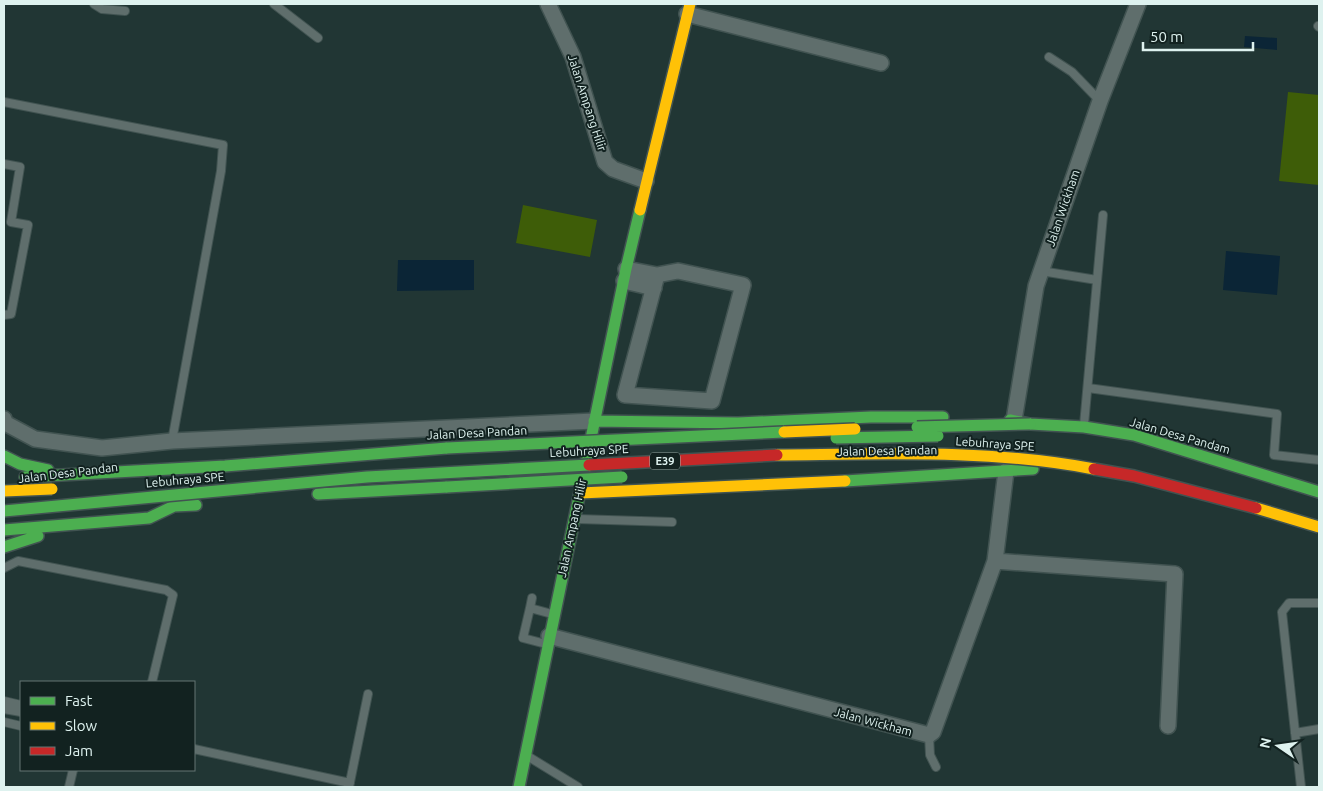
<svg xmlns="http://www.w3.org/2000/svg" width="1323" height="791" viewBox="0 0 1323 791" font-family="Ubuntu,sans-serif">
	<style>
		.green { fill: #3e5d08 }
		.water { fill: #0b2536 }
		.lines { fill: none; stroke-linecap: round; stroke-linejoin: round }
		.lane-casing { stroke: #415351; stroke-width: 10 }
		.street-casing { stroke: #415351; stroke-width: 18 }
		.fast-casing { stroke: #415351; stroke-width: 14 }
		.slow-casing { stroke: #415351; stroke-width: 14 }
		.lane { stroke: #5f6e6c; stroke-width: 8 }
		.street { stroke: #5f6e6c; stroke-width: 15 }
		.fast { stroke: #4caf50; stroke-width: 11 }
		.slow { stroke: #ffc107; stroke-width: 11 }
		.fast-bridge-casing { stroke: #415351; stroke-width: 14; stroke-linecap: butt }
		.slow-bridge-casing { stroke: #415351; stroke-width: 14; stroke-linecap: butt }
		.jam-bridge-casing { stroke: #415351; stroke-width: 14; stroke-linecap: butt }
		.fast-bridge { stroke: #4caf50; stroke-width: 11 }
		.slow-bridge { stroke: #ffc107; stroke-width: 11 }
		.jam-bridge { stroke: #c62828; stroke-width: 11 }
		.labels { text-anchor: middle; stroke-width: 4; stroke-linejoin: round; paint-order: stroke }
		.shield { fill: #122220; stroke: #a1b4b1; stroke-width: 1 }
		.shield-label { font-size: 11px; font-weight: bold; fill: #def2ef }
		.street-label { font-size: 12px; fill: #def2ef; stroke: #122220 }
	</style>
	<rect width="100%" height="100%" fill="#213634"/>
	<!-- green -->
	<path class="green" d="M1288 92 1319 95V185L1279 181Z
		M523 205 597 220 590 257 516 243Z"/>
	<!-- water -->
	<path class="water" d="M1245 36 1277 38V50L1244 47Z
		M1226 251 1280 256 1277 295 1223 290Z
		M398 260H474V290L397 291Z"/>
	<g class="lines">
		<defs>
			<path id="lane" d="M94 4 102 9 125 11
				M274 4 318 38
				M1318 26 1319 27
				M1049 57 1072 72 1100 101
				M4 102 223 145 221 171 172 441
				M4 164 20 167 11 222 28 225 11 314 4 315
				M1041 271 1097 280
				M1088 388 1277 414 1274 455 1319 460
				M1084 425 1103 215
				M577 519 672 522
				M4 568 18 561 166 590 173 595 152 682
				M530 608 532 598
				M546 644 523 638 530 608 552 614
				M4 701 21 705
				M4 709 21 712
				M4 722 21 726
				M1295 733 1319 729
				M929 735 930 755 936 767
				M194 749 350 783
				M529 757 578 787
				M69 787 73 770
				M349 787 368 694
				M1301 787 1282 612 1289 603H1319"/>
			<path id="street" d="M548 4 573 57 605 162 613 169 646 181
				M687 14 881 63
				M626 269 657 275
				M678 271 743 285 712 401 625 395 657 275Z
				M624 281 654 288
				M4 419 5 423 35 439 102 448 172 441 594 421
				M1014 420 1036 286 1100 101 1138 4
				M995 561 1175 574 1168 726
				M549 636 929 735 933 732 995 561 1006 471"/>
			<path id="fast" d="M1010 420 1030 424 1084 427 1134 435 1319 492
				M594 421 738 423 871 417H943
				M4 456 20 464 48 470
				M25 477 225 466 447 448
				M845 481 1033 469
				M318 494 447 487
				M4 530 149 518 174 506 196 505
				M4 547 38 536
				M519 787 626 269 640 210"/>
			<path id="slow" d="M640 210 690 4
				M580 493 845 481"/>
		</defs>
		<!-- lane casing -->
		<use href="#lane" class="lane-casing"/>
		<!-- street casing -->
		<use href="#street" class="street-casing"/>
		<!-- fast casing -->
		<use href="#fast" class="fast-casing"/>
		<!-- slow casing -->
		<use href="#slow" class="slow-casing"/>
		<!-- lane -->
		<use href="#lane" class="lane"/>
		<!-- street -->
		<use href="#street" class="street"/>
		<!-- fast -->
		<use href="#fast" class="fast"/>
		<!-- slow -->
		<use href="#slow" class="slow"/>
		<defs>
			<path id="fast-bridge" d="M917 427 1030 424
				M836 438 938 436
				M447 448 784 432
				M447 487 622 477
				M4 511 367 477 589 465"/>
			<path id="slow-bridge" d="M784 432 855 429
				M777 455C883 454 990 449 1094 469
				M4 491 52 489
				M1256 508 1319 527"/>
			<path id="jam-bridge" d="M589 465 777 455
				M1094 469 1134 476 1256 508"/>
		</defs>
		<!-- fast-bridge casing -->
		<use href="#fast-bridge" class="fast-bridge-casing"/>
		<!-- slow-bridge casing -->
		<use href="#slow-bridge" class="slow-bridge-casing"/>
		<!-- jam-bridge casing -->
		<use href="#jam-bridge" class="jam-bridge-casing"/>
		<!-- fast-bridge -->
		<use href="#fast-bridge" class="fast-bridge"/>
		<!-- slow-bridge -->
		<use href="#slow-bridge" class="slow-bridge"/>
		<!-- jam-bridge -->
		<use href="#jam-bridge" class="jam-bridge"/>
	</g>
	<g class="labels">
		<!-- shield labels -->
		<rect class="shield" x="650" y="452.5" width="30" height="17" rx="4"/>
		<g class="shield-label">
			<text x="665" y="465">E39</text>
		</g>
		<!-- street labels -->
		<g class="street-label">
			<text transform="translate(587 103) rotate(72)" y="4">Jalan Ampang Hilir</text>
			<text transform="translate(1063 208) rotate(-71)" y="4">Jalan Wickham</text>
			<text transform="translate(477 433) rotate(-3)" y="4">Jalan Desa Pandan</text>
			<text transform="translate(1180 436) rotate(16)" y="4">Jalan Desa Pandam</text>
			<text transform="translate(995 444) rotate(4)" y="4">Lebuhraya SPE</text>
			<text transform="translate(589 451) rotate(-3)" y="4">Lebuhraya SPE</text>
			<text transform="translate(887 451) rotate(-1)" y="4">Jalan Desa Pandan</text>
			<text transform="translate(68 473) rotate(-7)" y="4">Jalan Desa Pandan</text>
			<text transform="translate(185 480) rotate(-5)" y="4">Lebuhraya SPE</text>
			<text transform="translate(572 528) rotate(-78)" y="4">Jalan Ampang Hilir</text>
			<text transform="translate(873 722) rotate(15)" y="4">Jalan Wickham</text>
		</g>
	</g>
	<!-- border -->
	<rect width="1323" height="791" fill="none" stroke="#def2ef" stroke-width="10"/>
	<!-- legend -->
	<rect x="20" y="681" width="175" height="90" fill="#122220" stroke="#647573"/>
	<rect x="30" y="697" width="25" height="8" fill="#4caf50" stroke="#647573"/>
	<text x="65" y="706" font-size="15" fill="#def2ef">Fast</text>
	<rect x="30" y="722" width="25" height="8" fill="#ffc107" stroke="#647573"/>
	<text x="65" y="731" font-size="15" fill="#def2ef">Slow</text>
	<rect x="30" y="747" width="25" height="8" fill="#c62828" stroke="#647573"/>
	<text x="65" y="756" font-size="15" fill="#def2ef">Jam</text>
	<!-- north arrow -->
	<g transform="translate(1278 746) rotate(283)" stroke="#122220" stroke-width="4" paint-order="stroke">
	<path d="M0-4L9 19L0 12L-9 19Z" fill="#def2ef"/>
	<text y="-8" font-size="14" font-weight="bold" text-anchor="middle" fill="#def2ef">N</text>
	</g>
	<!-- scale -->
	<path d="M1143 42v8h110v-8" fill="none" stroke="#def2ef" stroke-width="2.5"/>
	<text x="1150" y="42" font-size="15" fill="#def2ef" stroke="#122220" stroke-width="4" paint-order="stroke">50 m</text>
</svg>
